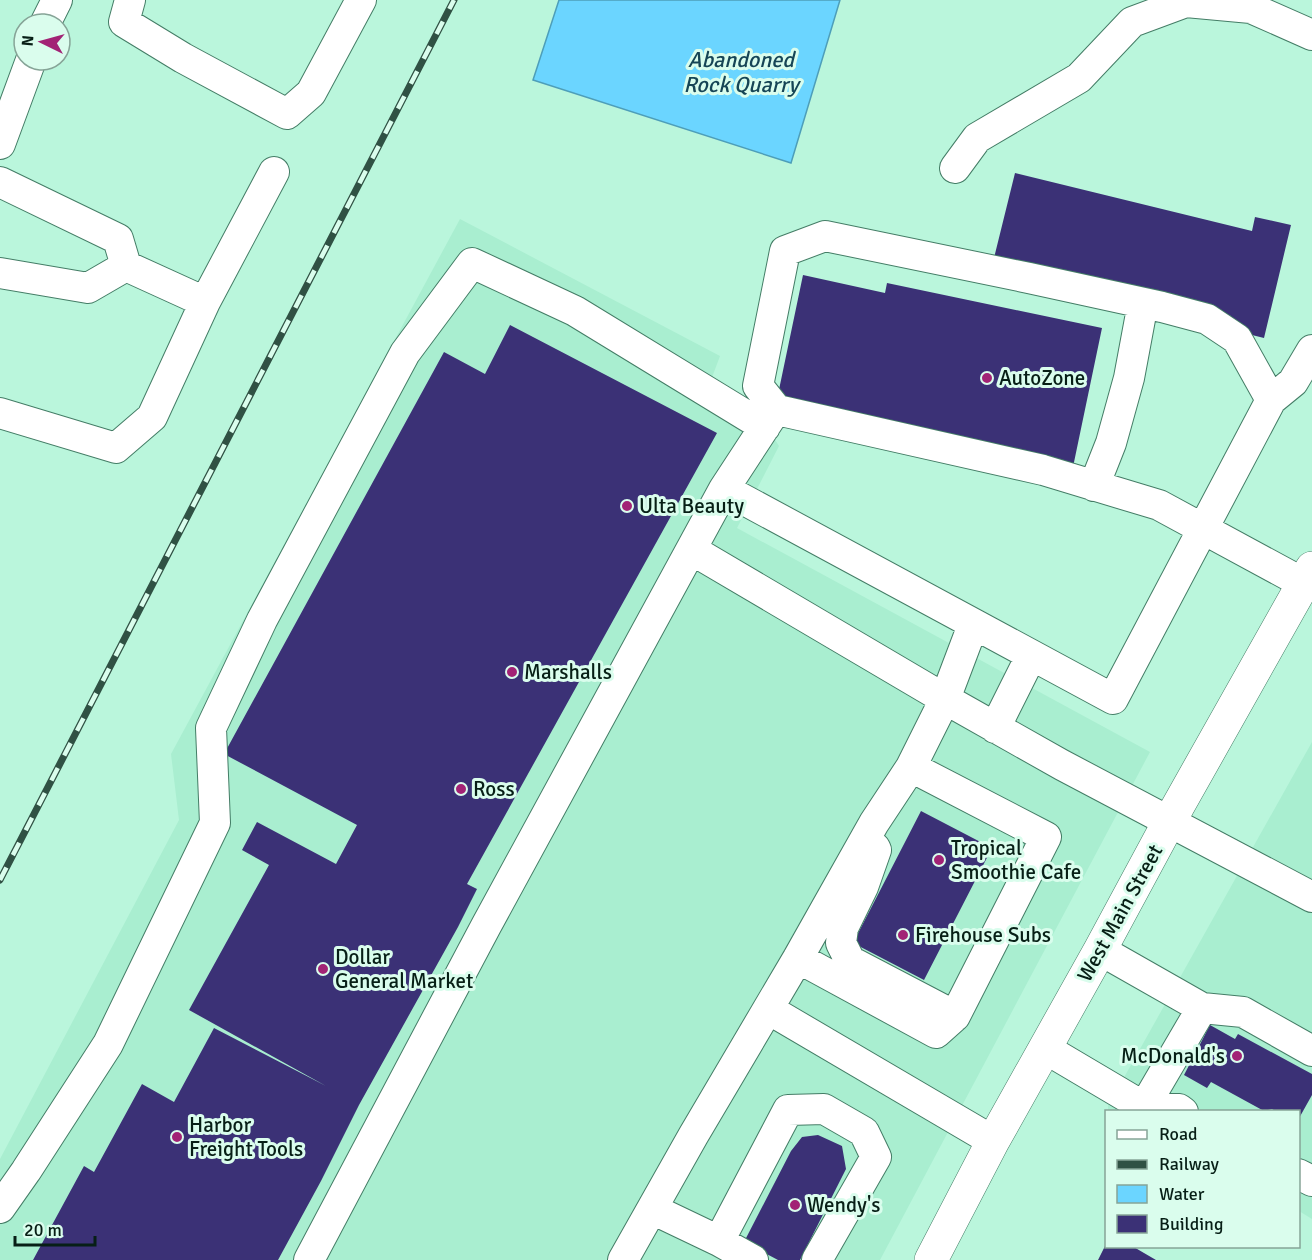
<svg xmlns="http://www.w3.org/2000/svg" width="1312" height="1260" viewBox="0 0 1312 1260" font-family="Signika,sans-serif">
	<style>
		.built { fill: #a9eed0 }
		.water { fill: #6bd5ff; stroke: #4d9eb9; stroke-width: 1.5 }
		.building { fill: #3b3176 }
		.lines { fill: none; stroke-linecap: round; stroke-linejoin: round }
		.minor-casing { stroke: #447d66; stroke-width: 32 }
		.major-casing { stroke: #447d66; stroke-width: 34 }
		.minor { stroke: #fff; stroke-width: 30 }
		.major { stroke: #fff; stroke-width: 33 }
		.rail-casing { stroke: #305144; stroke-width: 7 }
		.rail { stroke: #dafded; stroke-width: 4.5; stroke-dasharray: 14; stroke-linecap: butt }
		.poi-dot { fill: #a22375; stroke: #dafded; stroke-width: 2 }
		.labels { text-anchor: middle; stroke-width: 6; stroke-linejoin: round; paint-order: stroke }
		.poi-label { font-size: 21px; fill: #071f16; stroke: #dafded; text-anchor: start }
		.street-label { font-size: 21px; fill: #071f16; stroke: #dafded }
		.water-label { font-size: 22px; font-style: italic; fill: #164556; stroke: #dafded }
	</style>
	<rect width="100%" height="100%" fill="#baf6dc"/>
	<!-- built -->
	<path class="built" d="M460 219 720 356 711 380 749 399 779 446 737 528 1150 752 880 1260H0V1159L179 820 171 754Z
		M1312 742V1219L1299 1211 1298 1112H1108V1106Z"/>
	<!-- water -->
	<path class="water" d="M559 0H840L791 163 533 80Z"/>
	<!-- building -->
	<path class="building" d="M1015 173 1252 231 1255 217 1291 225 1264 338 1228 329 1231 316 994 258Z
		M803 275 885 293 887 283 1102 328 1073 467 776 404Z
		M510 325 717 433 467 884 477 889 458 927 359 1105 321 1181 278 1260H33L84 1166 94 1172 142 1084 174 1102 214 1028 326 1086 189 1010 269 865 242 850 257 822 336 864 357 825 224 754 444 352 485 374Z
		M921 811 992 848 924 980 853 943Z
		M1210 1025 1235 1039 1238 1034 1312 1074V1095L1298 1120V1112H1277L1272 1109 1264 1111 1211 1082 1207 1088 1184 1075Z
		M818 1135 842 1146 846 1169 800 1260H778L744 1242 791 1151 802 1137Z
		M1105 1246H1132L1156 1260H1098Z"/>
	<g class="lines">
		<defs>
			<path id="minor" d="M130 0 124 22 183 58 287 114 311 93 361 0
				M45 24 57 0
				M0 144 31 60
				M955 168 977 138 1079 78 1132 22 1186 2 1251 8 1312 35
				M0 182 118 239 126 266 205 302
				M0 273 88 288 126 266
				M1271 400 1293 382 1312 350
				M0 413 116 448 152 417 205 302 274 172
				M1094 486 1111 443 1129 378 1143 303
				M724 489 775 411
				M692 550 945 699 973 625
				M995 728 1031 656
				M875 848 876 850 863 887 843 928 841 943 850 961 955 1016
				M1100 950 1202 1008 1243 1012 1312 1051
				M798 958 936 1033 955 1016 1046 837 911 767
				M768 1009 993 1141
				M1046 1049 1144 1107 1179 1109 1183 1112
				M1144 1107 1202 1008
				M1298 1174 1312 1181
				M0 1208 26 1171 108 1044 215 823 211 728 262 620 405 353 472 263 575 311 765 427
				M652 1209 719 1241 753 1260
				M719 1241 788 1110 824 1109 864 1132 876 1157 817 1260
				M309 1260 486 926 724 489 1113 699 1271 400 1237 339 1207 319 1162 307 1029 278 825 236 785 251 758 386 777 410 1043 470 1159 505 1303 583
				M623 1260 693 1136 798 958 874 823 911 767 945 699 1062 765 1312 897"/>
			<path id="major" d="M931 1260 993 1141 1100 950 1169 822 1312 568"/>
		</defs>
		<!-- minor casing -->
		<use href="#minor" class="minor-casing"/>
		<!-- major casing -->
		<use href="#major" class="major-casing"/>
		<!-- minor -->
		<use href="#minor" class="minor"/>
		<!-- major -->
		<use href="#major" class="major"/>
		<defs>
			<path id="rail" d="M0 880 454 0"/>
		</defs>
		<!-- rail casing -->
		<use href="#rail" class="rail-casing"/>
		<!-- rail -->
		<use href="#rail" class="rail"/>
	</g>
	<!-- markers -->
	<g class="poi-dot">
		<circle cx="987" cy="378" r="6"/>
		<circle cx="627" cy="506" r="6"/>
		<circle cx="512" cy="672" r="6"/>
		<circle cx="461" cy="789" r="6"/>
		<circle cx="939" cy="860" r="6"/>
		<circle cx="903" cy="935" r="6"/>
		<circle cx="323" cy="969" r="6"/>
		<circle cx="1237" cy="1056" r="6"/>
		<circle cx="177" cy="1137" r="6"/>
		<circle cx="795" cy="1205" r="6"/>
	</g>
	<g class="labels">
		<!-- poi labels -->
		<g class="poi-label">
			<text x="999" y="385">AutoZone</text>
			<text x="639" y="513">Ulta Beauty</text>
			<text x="524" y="679">Marshalls</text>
			<text x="473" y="796">Ross</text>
			<text x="951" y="855">Tropical<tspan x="951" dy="24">Smoothie Cafe</tspan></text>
			<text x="915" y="942">Firehouse Subs</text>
			<text x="335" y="964">Dollar<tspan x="335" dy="24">General Market</tspan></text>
			<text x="1225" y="1063" text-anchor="end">McDonald's</text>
			<text x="189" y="1132">Harbor<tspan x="189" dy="24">Freight Tools</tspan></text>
			<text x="807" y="1212">Wendy's</text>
		</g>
		<!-- street labels -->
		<g class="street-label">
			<text transform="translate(1120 913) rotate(-61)" y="7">West Main Street</text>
		</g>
		<!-- water labels -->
		<g class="water-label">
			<text x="741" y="67">Abandoned<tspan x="741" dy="25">Rock Quarry</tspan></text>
		</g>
	</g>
	<!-- legend -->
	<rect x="1105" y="1110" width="195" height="138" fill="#dafded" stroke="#86a497" stroke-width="1.5"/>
	<rect x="1117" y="1130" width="30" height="9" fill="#ffffff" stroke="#86a497" stroke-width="1.5"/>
	<text x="1159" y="1140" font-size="18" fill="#071f16">Road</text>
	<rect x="1117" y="1160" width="30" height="9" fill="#305144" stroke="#86a497" stroke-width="1.5"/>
	<text x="1159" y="1170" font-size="18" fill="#071f16">Railway</text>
	<rect x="1117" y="1185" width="30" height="18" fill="#6bd5ff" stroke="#86a497" stroke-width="1.5"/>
	<text x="1159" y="1200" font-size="18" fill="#071f16">Water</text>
	<rect x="1117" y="1215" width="30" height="18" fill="#3b3176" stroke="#86a497" stroke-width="1.5"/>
	<text x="1159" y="1230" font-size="18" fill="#071f16">Building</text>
	<!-- north arrow -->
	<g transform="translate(42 42) rotate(275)"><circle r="28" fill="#dafded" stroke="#86a497" stroke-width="1.5"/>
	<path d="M0-4.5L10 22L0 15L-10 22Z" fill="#a22375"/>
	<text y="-9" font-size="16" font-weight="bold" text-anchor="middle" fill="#071f16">N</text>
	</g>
	<!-- scale -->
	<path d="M15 1236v9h80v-9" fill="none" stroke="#071f16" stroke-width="3"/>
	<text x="24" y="1236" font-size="18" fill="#071f16" stroke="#dafded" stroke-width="4.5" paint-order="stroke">20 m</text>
</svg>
